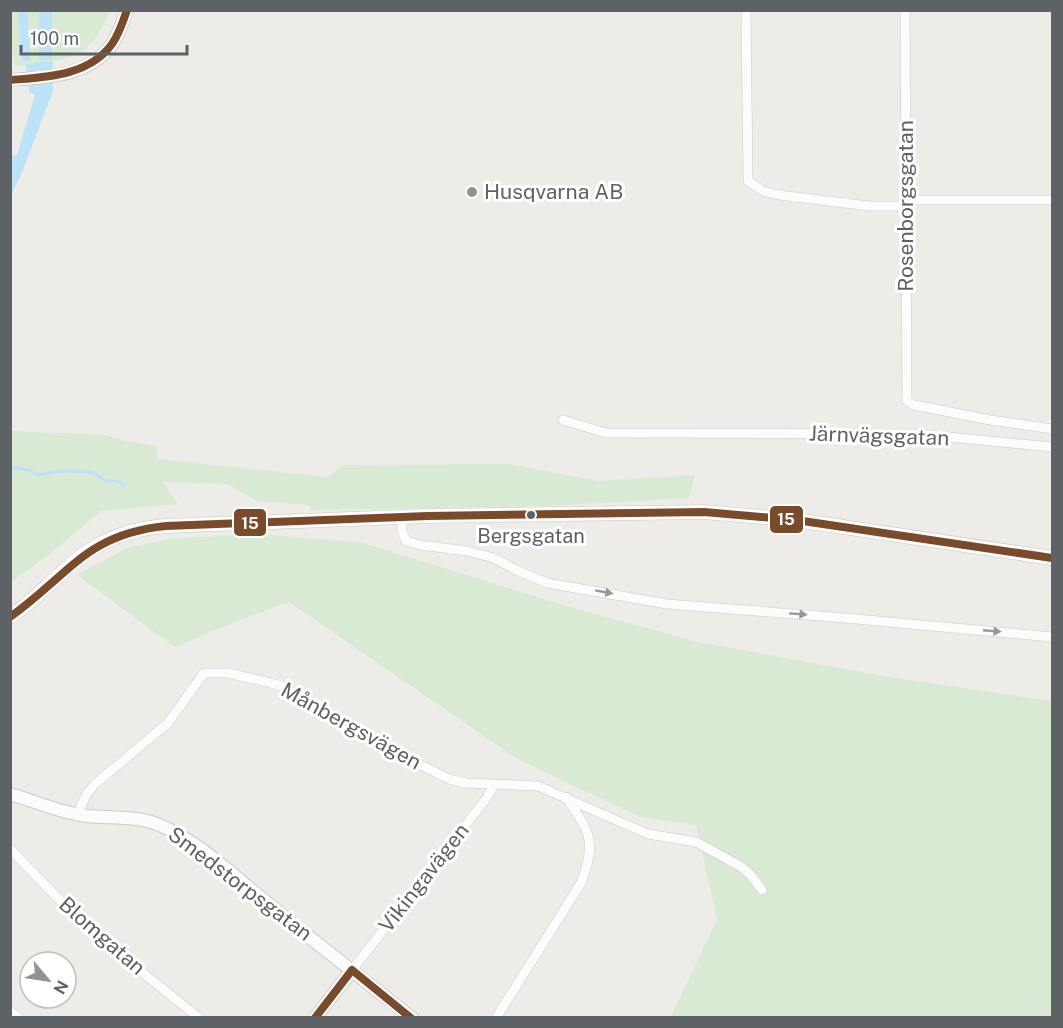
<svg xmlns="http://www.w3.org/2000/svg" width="1063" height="1028" viewBox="0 0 1063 1028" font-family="'Public Sans',sans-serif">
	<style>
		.green { fill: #d8e9d4 }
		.water { fill: #bde3f8 }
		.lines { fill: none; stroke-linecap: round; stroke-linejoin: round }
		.stream { stroke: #bde3f8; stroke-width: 3 }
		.minor-casing { stroke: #cacbcb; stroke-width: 10 }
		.tertiary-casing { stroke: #cacbcb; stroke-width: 14 }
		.secondary-casing { stroke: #c8c8c8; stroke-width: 15 }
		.minor { stroke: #fcfcfc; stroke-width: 9 }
		.tertiary { stroke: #fcfcfc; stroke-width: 12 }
		.secondary { stroke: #fcfcfc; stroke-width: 14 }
		.bus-1-casing { stroke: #fff; stroke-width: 12 }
		.bus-1 { stroke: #7a4b2a; stroke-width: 8 }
		.oneway { fill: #95989b }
		.poi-dot { fill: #909294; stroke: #fff; stroke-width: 2 }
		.bus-dot { fill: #5e6267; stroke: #fff; stroke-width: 2 }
		.labels { text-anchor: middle; stroke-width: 6; stroke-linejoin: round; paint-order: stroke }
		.bus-label { font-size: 20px; fill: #5e6267; stroke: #fff }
		.poi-label { font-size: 21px; fill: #5e6267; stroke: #fff; text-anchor: start }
		.street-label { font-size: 21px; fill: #5e6267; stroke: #fff }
		.line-badge { stroke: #fff; stroke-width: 2 }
		.badge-label { font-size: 16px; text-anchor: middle; font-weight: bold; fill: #fff }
	</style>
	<rect width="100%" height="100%" fill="#eeece9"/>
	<!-- green -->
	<path class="green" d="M10 11H110C88 63 65 60 15 66L11 39Z
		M11 431 106 435 116 439 156 446 158 459 328 477 343 465 509 464 598 481 695 475 689 498 546 506 311 510 309 505 257 501 228 484 163 482 178 504 101 511 51 553 11 582Z
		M258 534 363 543 573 608 698 642 889 677 1052 701V1017H671L717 919 696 825 640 817 516 758 289 602 237 621 175 647 77 575 127 548 169 539Z"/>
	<!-- water -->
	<path class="water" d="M18 11H27L30 61H22Z
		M39 11H52V59L39 60Z
		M53 61V91L21 175 11 195V156L17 155 35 95 29 92 26 64Z"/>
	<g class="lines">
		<!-- stream -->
		<path class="stream" d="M10 467 29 470 38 475 61 471 92 472 106 481H117L124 485"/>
		<defs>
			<path id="minor" d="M746 10 748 181 763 191 779 195 869 206H907
				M905 10 907 401 914 405 990 420 1052 429
				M907 200H1052
				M563 420 606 433 918 434 1052 447
				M402 519V531L406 541 420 545 467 551 494 558 516 570 547 583 667 604 845 618 1052 637
				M78 814 86 795 95 784 168 723 204 673H228L283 686 338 724 449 779 466 783 538 786 648 834 696 842 740 866 750 874 762 890
				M10 849 87 928 199 1018
				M352 970 486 799 494 785
				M10 1011 18 1018
				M496 1018 581 883C597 842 590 832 566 797"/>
			<path id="tertiary" d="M10 80C45 77 86 77 109 48 118 38 122 23 127 10
				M10 794C34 801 56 811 80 815 105 819 134 815 157 824 196 839 233 875 265 901 313 941 363 979 412 1018
				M315 1018 352 970"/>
			<path id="secondary" d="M10 617C37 599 58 573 84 554 108 537 137 528 166 526L428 516 704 512 796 520 1052 558"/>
		</defs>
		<!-- minor casing -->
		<use href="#minor" class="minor-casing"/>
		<!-- tertiary casing -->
		<use href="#tertiary" class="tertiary-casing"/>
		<!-- secondary casing -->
		<use href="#secondary" class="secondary-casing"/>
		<!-- minor -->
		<use href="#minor" class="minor"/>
		<!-- tertiary -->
		<use href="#tertiary" class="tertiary"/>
		<!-- secondary -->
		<use href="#secondary" class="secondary"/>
		<defs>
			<path id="bus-1" d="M10 80C46 77 89 76 112 44 119 34 123 22 127 10
				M10 617C69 575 86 534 166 526L428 516 704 512 796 520 1052 558
				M352 970 411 1018
				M315 1018 352 970"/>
		</defs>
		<!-- bus-1 casing -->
		<use href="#bus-1" class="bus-1-casing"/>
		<!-- bus-1 -->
		<use href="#bus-1" class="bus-1"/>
	</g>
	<!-- one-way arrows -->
	<defs><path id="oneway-solid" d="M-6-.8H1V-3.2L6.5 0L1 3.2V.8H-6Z" transform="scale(1.5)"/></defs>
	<g class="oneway">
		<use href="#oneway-solid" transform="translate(604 592) rotate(10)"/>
		<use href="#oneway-solid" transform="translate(798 614) rotate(4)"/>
		<use href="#oneway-solid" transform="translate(992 631) rotate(5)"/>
	</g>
	<!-- markers -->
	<circle class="poi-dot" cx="472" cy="192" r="6"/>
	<circle class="bus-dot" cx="531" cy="515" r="5"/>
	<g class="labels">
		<!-- bus labels -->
		<g class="bus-label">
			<text x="531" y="543">Bergsgatan</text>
		</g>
		<!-- poi labels -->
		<g class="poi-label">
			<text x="484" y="199">Husqvarna AB</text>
		</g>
		<!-- street labels -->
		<g class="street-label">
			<text transform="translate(906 206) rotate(-90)" y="7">Rosenborgsgatan</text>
			<text transform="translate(879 436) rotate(2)" y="7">Järnvägsgatan</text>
			<text transform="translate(351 726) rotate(29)" y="7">Månbergsvägen</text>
			<text transform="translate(424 878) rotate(-52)" y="7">Vikingavägen</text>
			<text transform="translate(240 884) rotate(37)" y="7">Smedstorpsgatan</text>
			<text transform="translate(102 936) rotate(41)" y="7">Blomgatan</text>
		</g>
	</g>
	<g class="line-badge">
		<rect x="769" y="505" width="35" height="29" rx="6" fill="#7a4b2a"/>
		<rect x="233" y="508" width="34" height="29" rx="6" fill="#7a4b2a"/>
	</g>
	<g class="badge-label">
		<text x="786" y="525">15</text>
		<text x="250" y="529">15</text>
	</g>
	<!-- border -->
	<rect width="1063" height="1028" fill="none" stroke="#5e6267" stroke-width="24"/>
	<!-- north arrow -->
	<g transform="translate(48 980) rotate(119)"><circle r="28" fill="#ffffff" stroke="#bfc0c2" stroke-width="1.5"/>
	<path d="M0-4.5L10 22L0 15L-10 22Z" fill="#909294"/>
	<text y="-9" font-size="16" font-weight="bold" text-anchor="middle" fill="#5e6267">N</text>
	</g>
	<!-- scale -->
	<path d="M21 45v9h166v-9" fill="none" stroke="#5e6267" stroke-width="3"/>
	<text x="30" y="45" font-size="18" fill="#5e6267" stroke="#ffffff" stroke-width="4.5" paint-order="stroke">100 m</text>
</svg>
